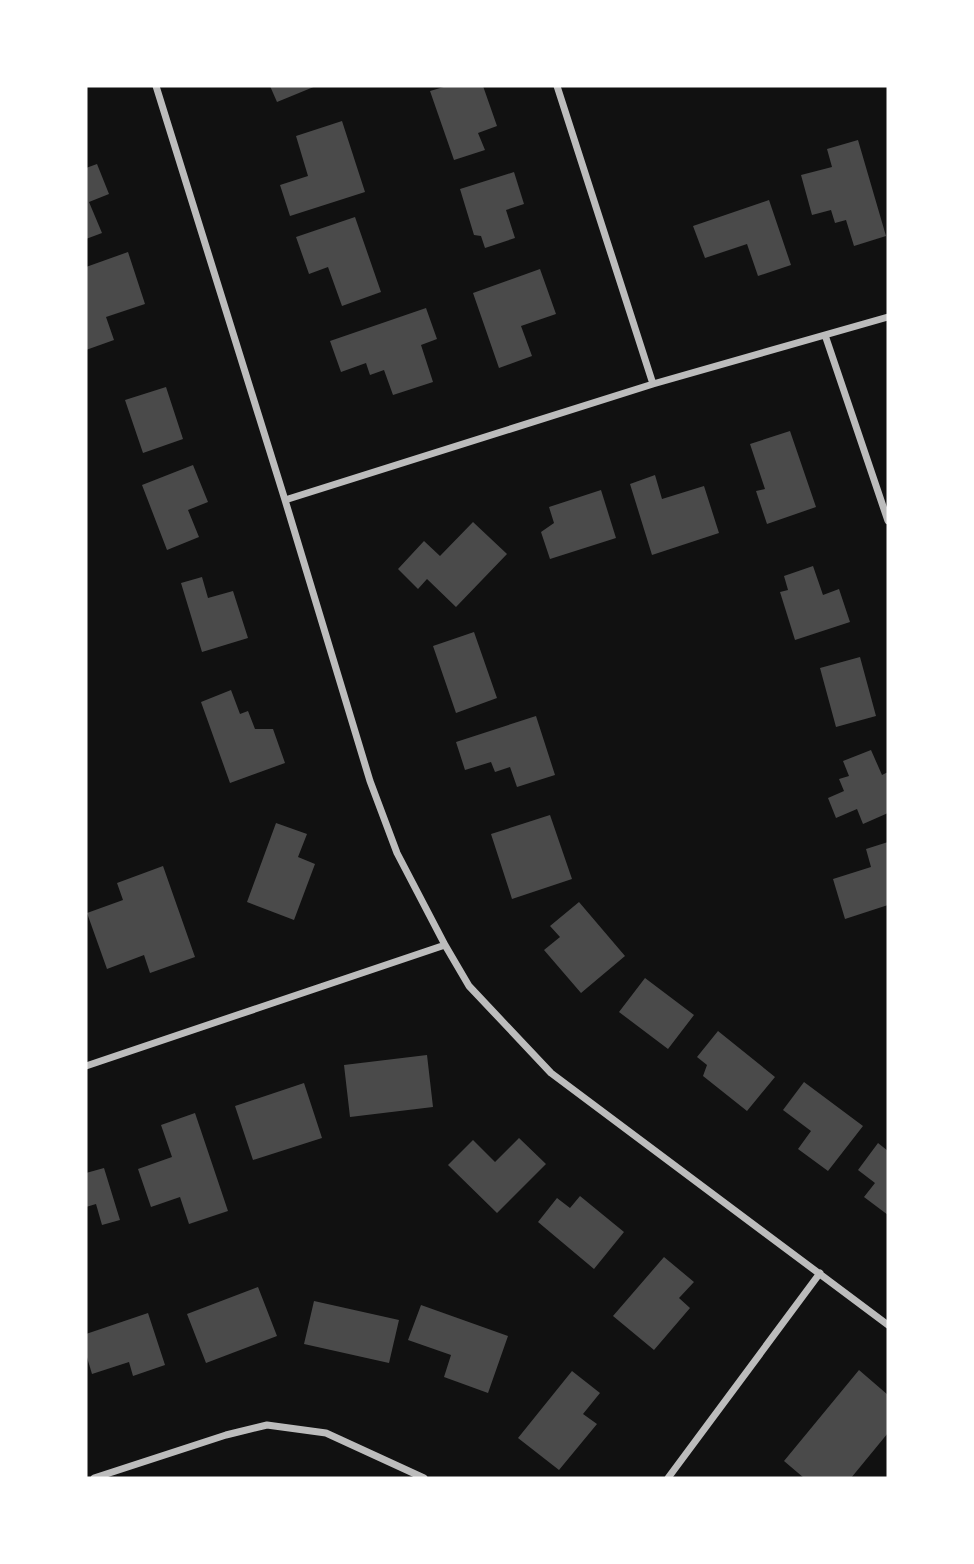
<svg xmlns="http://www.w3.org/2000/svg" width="974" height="1564" viewBox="0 0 974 1564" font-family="'Noto Sans',sans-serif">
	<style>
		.building { fill: #4a4a4a }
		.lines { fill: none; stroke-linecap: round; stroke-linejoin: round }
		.minor { stroke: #bcbcbc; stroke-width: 7 }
	</style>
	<rect width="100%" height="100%" fill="#111"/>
	<!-- building -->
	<path class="building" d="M270 86H316L277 102Z
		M447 86H483L497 126 478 133 485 150 454 160 430 91Z
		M342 121 365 192 290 216 280 185 308 176 296 136Z
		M858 140 886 236 854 246 846 220 835 223 831 210 812 215 801 175 832 167 827 149Z
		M97 164 109 194 89 202 102 233 86 239V168Z
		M514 172 524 204 506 210 515 238 485 248 481 236 474 235 460 189Z
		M769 200 791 265 758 276 747 244 705 258 693 226Z
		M355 217 381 292 342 306 328 267 309 274 296 237Z
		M128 252 145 304 106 317 114 340 86 350V267Z
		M540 269 556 314 521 326 532 356 499 368 473 293Z
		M426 308 437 339 421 345 433 382 393 395 384 370 370 375 366 363 341 372 330 341Z
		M166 387 183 439 143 453 125 400Z
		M790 431 816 507 767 524 756 491 765 489 750 444Z
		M193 465 208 502 188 510 199 537 167 550 142 485Z
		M655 475 662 499 704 486 719 533 652 555 630 484Z
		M601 490 616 538 550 559 541 532 554 523 549 507Z
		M473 522 507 554 456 607 427 579 418 589 398 569 424 541 440 556Z
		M813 566 823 595 839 589 850 622 795 640 780 592 788 590 784 576Z
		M202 577 208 598 233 591 248 638 202 652 181 583Z
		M474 632 497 698 456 713 433 646Z
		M860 657 876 716 836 727 820 668Z
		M231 690 240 714 248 711 255 729H273L285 763 230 783 201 702Z
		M536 716 555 775 517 787 510 767 495 772 491 762 465 770 456 742Z
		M871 750 882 775 888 772V813L863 824 857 809 836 818 828 798 844 791 839 779 849 776 843 761Z
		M550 815 572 879 512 899 491 834Z
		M276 823 307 834 298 857 315 864 294 920 247 902Z
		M888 842V905L845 919 833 879 871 867 866 849Z
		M163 866 195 957 150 973 144 955 107 969 87 913 123 900 117 883Z
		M579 902 625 956 581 993 544 950 560 937 550 926Z
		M645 978 694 1015 668 1049 619 1012Z
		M718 1031 775 1077 747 1111 703 1076 707 1065 697 1057Z
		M427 1055 433 1107 350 1117 344 1065Z
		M804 1082 863 1126 828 1171 798 1149 811 1131 783 1110Z
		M304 1083 322 1138 253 1160 235 1106Z
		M195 1113 228 1211 189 1224 180 1197 151 1207 138 1169 172 1157 161 1125Z
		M519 1138 546 1164 497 1213 448 1165 473 1140 495 1162Z
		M878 1143 888 1151V1215L864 1197 875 1183 858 1170Z
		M104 1168 120 1220 102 1225 96 1204 86 1207V1173Z
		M580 1196 624 1232 594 1269 538 1222 557 1198 570 1208Z
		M664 1257 694 1282 679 1298 690 1308 654 1350 613 1316Z
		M258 1287 277 1336 206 1363 187 1314Z
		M314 1301 399 1320 389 1363 304 1344Z
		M421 1305 508 1336 488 1393 444 1377 451 1355 408 1340Z
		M148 1313 165 1365 133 1376 129 1362 92 1374 86 1354V1334Z
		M859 1370 888 1395V1433L851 1478H804L784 1461Z
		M572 1371 600 1393 583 1414 597 1424 559 1470 518 1438Z"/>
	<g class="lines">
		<!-- minor -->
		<path class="minor" d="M156 86 285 500 370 781 397 853 445 945 469 986 551 1073 888 1325
			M557 86 653 384
			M825 335 888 521
			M285 500 653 384 888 317
			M86 1066 445 945
			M94 1478 226 1435 267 1425 326 1433 424 1478
			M668 1478 820 1273"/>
	</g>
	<!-- border -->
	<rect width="974" height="1564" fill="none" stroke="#ffffff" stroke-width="175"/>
</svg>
